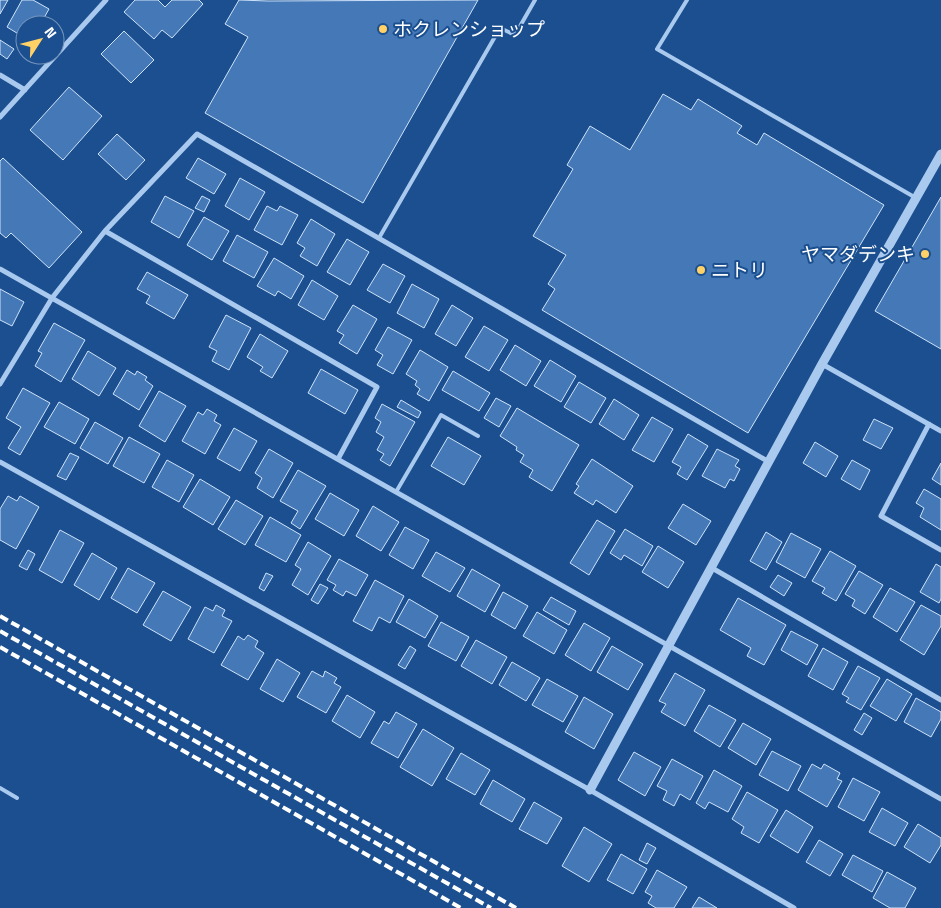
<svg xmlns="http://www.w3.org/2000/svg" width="941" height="908" viewBox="0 0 941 908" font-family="'Titillium Web','Noto Sans JP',sans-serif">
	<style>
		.building { fill: #4478b7; stroke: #cfe3fa }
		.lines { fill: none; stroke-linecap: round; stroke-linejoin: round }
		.service { stroke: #a9c9ee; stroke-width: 4 }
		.minor { stroke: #a9c9ee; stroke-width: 5 }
		.tertiary { stroke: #a9c9ee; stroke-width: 9 }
		.rail { stroke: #fff; stroke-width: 4; stroke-dasharray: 9 4; stroke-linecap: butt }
		.poi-dot { fill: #ffd166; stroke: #1b4f8f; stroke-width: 2 }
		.labels { text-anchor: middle; stroke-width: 4; stroke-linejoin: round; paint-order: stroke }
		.poi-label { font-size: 19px; fill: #fff; stroke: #1b4f8f; text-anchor: start }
	</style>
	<rect width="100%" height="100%" fill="#1b4f8f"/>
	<!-- building -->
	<path class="building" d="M0 0H8L0 14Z
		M22 0H33L49 9 40 25H25V38L7 27Z
		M135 0H158L165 7 172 0H199L203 4 172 38 162 30 154 39 124 12Z
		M239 0 268 1 478 0 363 203 205 113 248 37 225 24Z
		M124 31 154 60 131 83 101 54Z
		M0 40 14 49 7 59 0 54Z
		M69 87 102 116 63 160 30 130Z
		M663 94 691 110 698 99 742 126 737 133 757 145 764 133 884 205 748 433 542 310 555 289 548 284 566 255 533 236 573 169 567 165 590 126 630 150Z
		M117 134 145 160 126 180 98 154Z
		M3 158 82 232 49 268 11 233 6 238 0 233V161Z
		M198 158 226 174 214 194 186 178Z
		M240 178 265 192 249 220 225 206Z
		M165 196 194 211 179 238 151 222Z
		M202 196 210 200 204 212 195 208Z
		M941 197V349L875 311Z
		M267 206 277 211 280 206 298 215 282 245 254 230Z
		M204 217 229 231 212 260 187 245Z
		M311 219 335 234 317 266 300 256 305 248 297 243Z
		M237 235 268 252 254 278 223 261Z
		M347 239 369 252 350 285 327 272Z
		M274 258 304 276 291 299 278 291 275 296 257 286Z
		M383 264 405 276 390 303 367 290Z
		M147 272 188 295 174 319 146 303 150 296 137 289Z
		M312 280 338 296 324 320 298 305Z
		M412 284 439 299 424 328 397 313Z
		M0 289 24 302 12 326 0 320Z
		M353 305 377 319 357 354 339 343 344 335 337 331Z
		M452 305 473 318 456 346 435 334Z
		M226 315 251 328 229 370 212 361 217 351 209 347Z
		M54 323 85 340 61 382 35 366 42 353 38 351Z
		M484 326 508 340 489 371 465 357Z
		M388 327 412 340 393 374 377 365 383 355 375 350Z
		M260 334 288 351 272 378 260 371 263 367 247 357Z
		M515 345 541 361 526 386 500 370Z
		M420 350 448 367 429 401 417 394 420 389 415 385 417 381 406 374Z
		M88 351 116 368 99 396 72 379Z
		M550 360 576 376 561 402 534 386Z
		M321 369 358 390 345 414 308 393Z
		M127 370 135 375 137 371 147 377 145 380 153 386 139 410 113 394Z
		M453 371 490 393 479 411 442 390Z
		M579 382 606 398 591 423 564 407Z
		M23 388 50 403 20 455 8 448 21 427 6 418Z
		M159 391 186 406 165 442 139 426Z
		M496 398 511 406 499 427 484 418Z
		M614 399 639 415 624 440 599 424Z
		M401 400 421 412 418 418 397 407Z
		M59 402 89 419 75 444 44 427Z
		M382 404 415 422 390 466 380 460 384 454 377 450 384 437 376 432 381 422 375 418Z
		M517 408 579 445 552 491 529 477 533 470 520 462 524 455 516 450 517 447 500 436Z
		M207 409 217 415 214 421 221 425 205 454 182 441 198 412 203 415Z
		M652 417 673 429 654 462 632 450Z
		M874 419 893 428 881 449 863 440Z
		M95 422 123 438 108 464 80 448Z
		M234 428 257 441 240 471 217 458Z
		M688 434 708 446 687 480 677 474 681 467 672 462Z
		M129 437 160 454 144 483 113 466Z
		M448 437 481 456 464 485 431 466Z
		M815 442 838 456 826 477 803 463Z
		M269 449 293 463 273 498 257 488 262 478 255 473Z
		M717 449 739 460 735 466 740 469 734 481 730 479 725 488 702 476Z
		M70 453 79 457 66 480 57 476Z
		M592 459 633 486 616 513 596 500 593 505 574 493 579 486 576 484Z
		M167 460 194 475 179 502 152 487Z
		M852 460 870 470 860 490 841 479Z
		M941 463V485L932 479Z
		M298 470 326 486 300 529 291 523 298 511 280 501Z
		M200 479 230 497 213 525 183 507Z
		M924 489 941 499V530L920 517 924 508 916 503Z
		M330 493 359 510 344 536 315 519Z
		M8 496 17 501 20 496 39 507 16 549 0 540V509Z
		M236 500 263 516 245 545 218 529Z
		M683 504 711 521 696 545 668 528Z
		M373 506 399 522 381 551 356 536Z
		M270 517 301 535 286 562 255 545Z
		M597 520 615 531 589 575 570 563Z
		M405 527 429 540 413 569 389 555Z
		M625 529 653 546 642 566 624 555 621 560 610 553Z
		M60 530 84 543 62 583 39 570Z
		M766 532 782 542 766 570 750 561Z
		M791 533 821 549 805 578 776 562Z
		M308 542 331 556 308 595 292 585 301 569 295 565Z
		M658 546 684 562 668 588 642 572Z
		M28 550 35 554 27 570 19 566Z
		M830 551 856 566 836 601 822 593 825 588 812 581Z
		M436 552 465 568 450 592 422 576Z
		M92 553 117 568 99 600 74 585Z
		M339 559 368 575 356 596 346 591 343 596 333 590 336 585 327 580Z
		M936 564 941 567V599L939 603 920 592Z
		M128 568 155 583 137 613 111 598Z
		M472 569 500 585 485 612 457 596Z
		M859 571 883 585 865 614 852 606 855 600 845 594Z
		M266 573 273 576 264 591 259 588Z
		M778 575 792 583 784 596 770 587Z
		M375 580 404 596 390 623 379 617 372 631 353 621Z
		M320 584 328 588 318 604 311 600Z
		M890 588 915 602 897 632 873 617Z
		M163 591 191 607 171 641 143 625Z
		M503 592 528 606 515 629 491 615Z
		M551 597 576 611 569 625 543 610Z
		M738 598 786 625 764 665 747 656 751 648 720 630Z
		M409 599 438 616 425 638 396 622Z
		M216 605 225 610 222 616 232 621 214 653 188 639 205 607 213 611Z
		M921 605 941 616V626L924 655 900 640Z
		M537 612 567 630 554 654 523 636Z
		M441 622 469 637 456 661 428 646Z
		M584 623 610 638 591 671 565 655Z
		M791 631 818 645 807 665 781 650Z
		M248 635 258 641 255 647 264 653 248 680 221 665 238 636 244 640Z
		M476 640 507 657 492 684 461 666Z
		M410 646 416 650 405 669 398 665Z
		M612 646 643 664 628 690 597 672Z
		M823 648 848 662 833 690 808 676Z
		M277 659 300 673 283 702 260 689Z
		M512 662 540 678 526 701 499 685Z
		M858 666 880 678 861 710 846 702 849 698 842 694Z
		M312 671 323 677 325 671 337 678 334 683 341 687 326 713 297 697Z
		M675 673 705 690 685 726 661 712 666 704 659 701Z
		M547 679 578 696 563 722 532 705Z
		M887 679 912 694 896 721 870 706Z
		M347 695 375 712 360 738 332 721Z
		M584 697 613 714 594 749 565 732Z
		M916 698 941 712V719L931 737 904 722Z
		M709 705 736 720 720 747 694 731Z
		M396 712 417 724 398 758 371 743 384 721 389 724Z
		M864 713 872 718 862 735 854 730Z
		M743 723 771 739 756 765 728 748Z
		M423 729 454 748 432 786 400 767Z
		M772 751 801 766 788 791 759 775Z
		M634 752 661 767 645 796 618 780Z
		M461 753 490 770 475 795 446 779Z
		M672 759 703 776 690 800 680 794 674 806 663 800 667 791 657 786Z
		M812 764 821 769 824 764 840 773 837 779 842 781 827 807 798 790Z
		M714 770 742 786 728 812 709 802 705 809 696 803Z
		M853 778 880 792 864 821 838 807Z
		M493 780 525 799 512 822 480 804Z
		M747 792 778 810 759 843 741 833 744 827 732 819Z
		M534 802 562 818 547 844 519 829Z
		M882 808 908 823 895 846 869 832Z
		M786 810 813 827 798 853 770 836Z
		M918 824 941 838V845L930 863 904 847Z
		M584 827 612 844 589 882 562 866Z
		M819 840 843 854 830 876 806 862Z
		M647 843 656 848 647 864 639 860Z
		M621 854 647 869 633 894 607 880Z
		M853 855 883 871 872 892 842 875Z
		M657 870 687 887 674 908H656L648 903 652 896 645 892Z
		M887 872 916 888 905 908H890L873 898Z
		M699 897 717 908H692Z"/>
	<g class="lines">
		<!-- service -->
		<path class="service" d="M687 0 657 49 916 198
			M379 238 500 28 515 35 535 0
			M396 492 441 415 478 436
			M0 788 17 798"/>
		<!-- minor -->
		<path class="minor" d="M0 75 25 90
			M0 117 106 0
			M105 231 377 387 338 459
			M0 269 941 799
			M822 364 941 431
			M0 384 52 298 105 231 197 134 769 462
			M929 424 881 516 941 550
			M0 462 590 790 794 908
			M712 568 941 700"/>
		<!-- tertiary -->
		<path class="tertiary" d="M590 790 822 364 941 154"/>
		<!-- rail -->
		<path class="rail" d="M0 616 516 908
			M0 631 491 908
			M0 647 461 908"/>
	</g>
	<!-- markers -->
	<g class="poi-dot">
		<circle cx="383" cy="29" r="5"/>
		<circle cx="925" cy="254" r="5"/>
		<circle cx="701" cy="270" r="5"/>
	</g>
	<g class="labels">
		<!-- poi labels -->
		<g class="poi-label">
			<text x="393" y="36">ホクレンショップ</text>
			<text x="915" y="261" text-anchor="end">ヤマダデンキ</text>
			<text x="711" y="277">ニトリ</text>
		</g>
	</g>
	<!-- north arrow -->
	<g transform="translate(40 40) rotate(54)"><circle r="24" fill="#1b4f8f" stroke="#7695bc"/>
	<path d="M0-4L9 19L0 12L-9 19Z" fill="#ffd166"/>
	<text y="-8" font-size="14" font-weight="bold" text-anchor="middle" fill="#ffffff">N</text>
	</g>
</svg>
